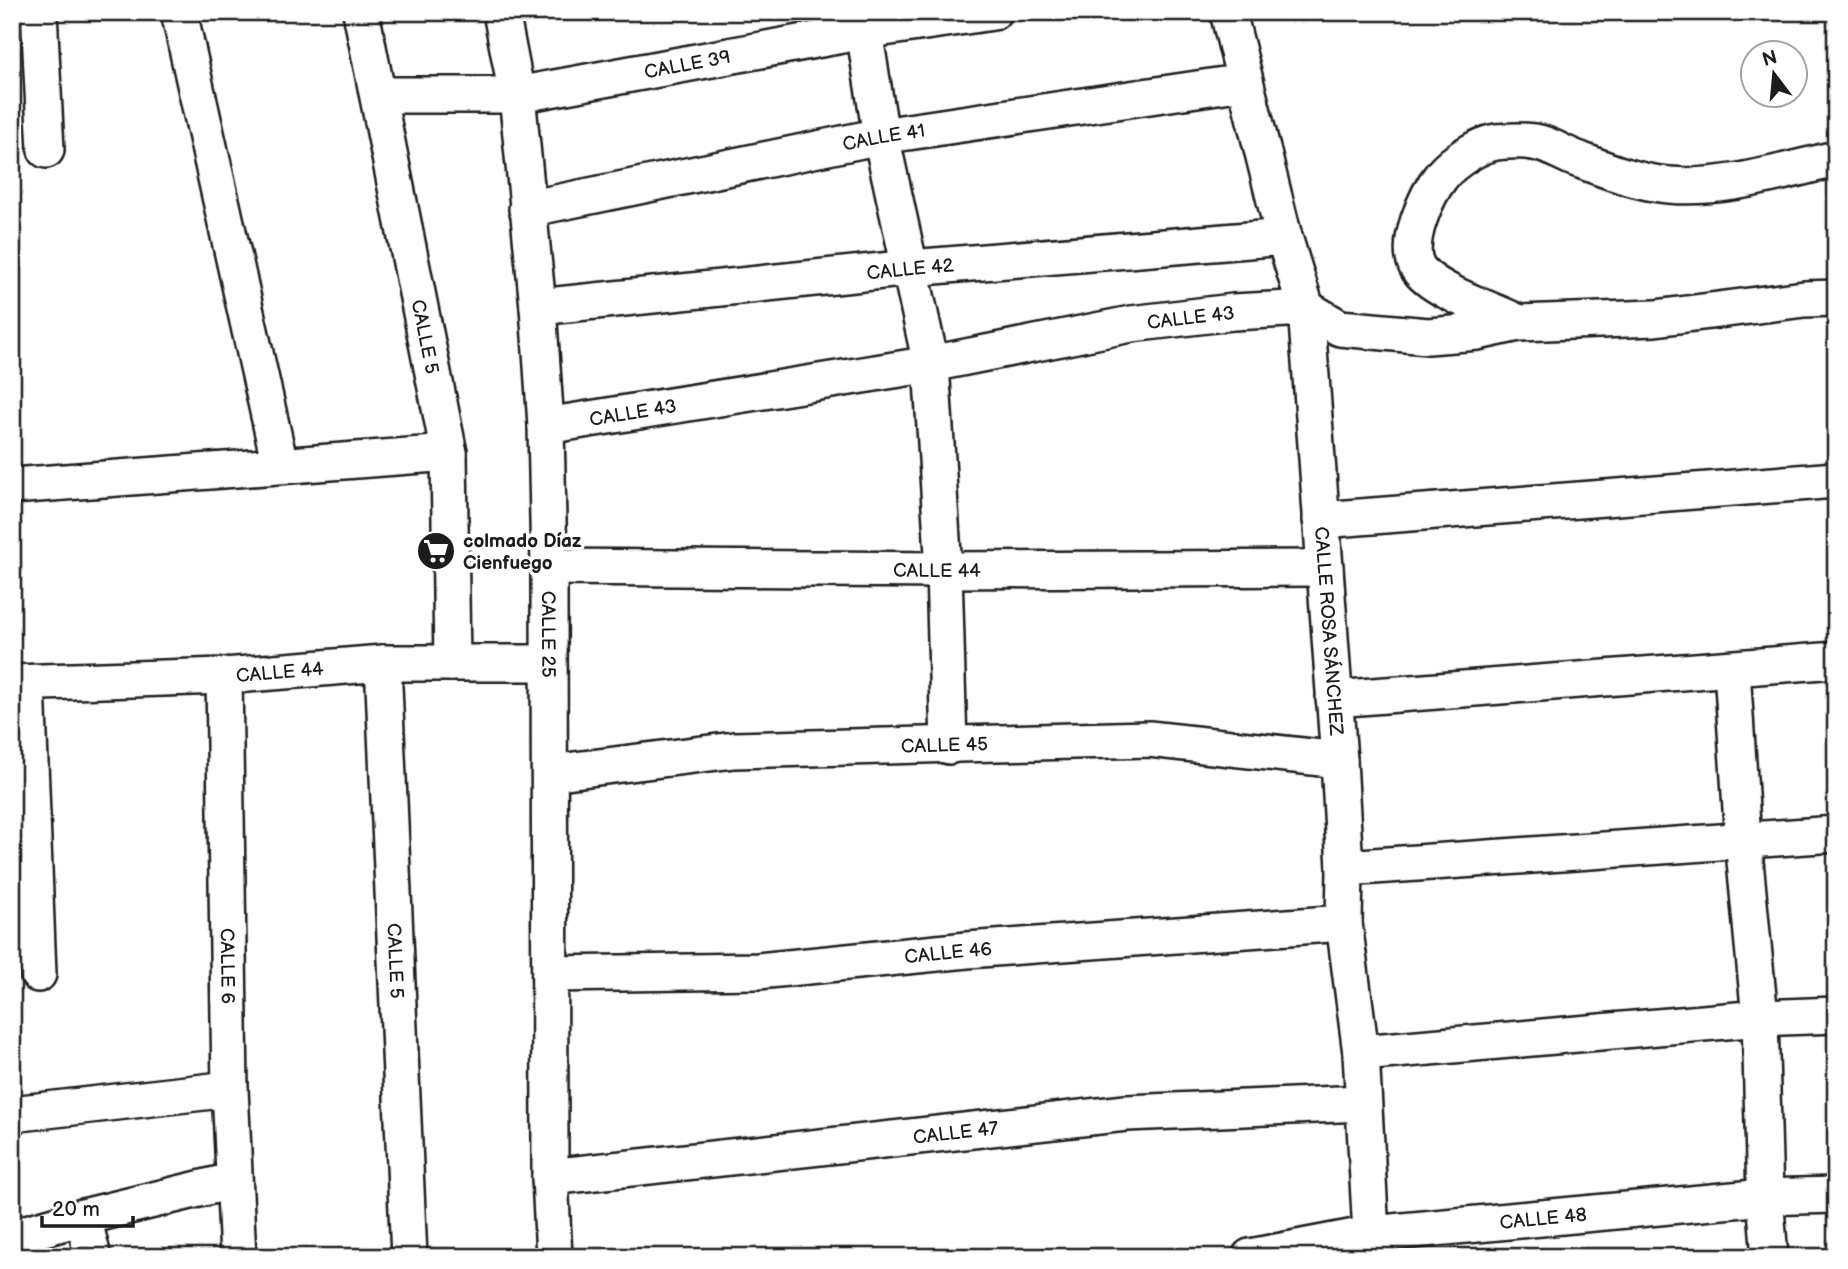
<svg xmlns="http://www.w3.org/2000/svg" width="1848" height="1269" viewBox="0 0 1848 1269" font-family="'Balsamiq Sans',sans-serif">
	<style>
		.lines { fill: none; stroke-linecap: round; stroke-linejoin: round }
		.street-casing { stroke: #1c1c1c; stroke-width: 40 }
		.street { stroke: #fff; stroke-width: 35 }
		.labels { text-anchor: middle; stroke-width: 7; stroke-linejoin: round; paint-order: stroke }
		.street-label { font-size: 19px; fill: #1c1c1c; stroke: #fff }
		.poi-label { font-size: 19px; font-weight: bold; fill: #1c1c1c; stroke: #fff; text-anchor: start }
	</style>
	<rect width="100%" height="100%" fill="#fff"/>
	<filter id="ink" filterUnits="userSpaceOnUse"><feTurbulence type="fractalNoise" baseFrequency=".0143" numOctaves="2"/><feDisplacementMap in="SourceGraphic" scale="14" xChannelSelector="R" yChannelSelector="G"/><feConvolveMatrix kernelMatrix="1 2 1 2 8 2 1 2 1" color-interpolation-filters="sRGB"/></filter>
	<g filter="url(#ink)">
		<g class="lines">
			<defs>
				<g id="street">
					<path d="M39 12 46 150"/>
					<path d="M179 12 280 465"/>
					<path id="s1" d="M361 12 449 453 452 663"/>
					<path id="s2" d="M501 12 517 95 538 307 546 426 549 567 550 1177 554 1257"/>
					<path d="M861 12 881 136 931 364 944 570 949 746"/>
					<path id="s3" d="M1228 12 1284 237 1306 308 1339 760 1345 868 1344 923 1361 1053 1371 1234 1378 1257"/>
					<path id="s4" d="M378 95H517L864 31 993 12"/>
					<path id="s5" d="M527 209 881 136 1244 82"/>
					<path id="s6" d="M538 307 911 268 1284 237"/>
					<path d="M1519 323C1494 310 1432 291 1418 268 1403 245 1427 194 1442 175 1454 161 1478 145 1496 142 1507 141 1522 140 1533 142 1546 143 1560 152 1572 157 1604 169 1635 182 1669 185 1724 190 1783 171 1836 159"/>
					<path id="s7" d="M546 426 931 364 1131 324 1233 312 1306 308 1340 328 1428 336 1478 332 1519 323 1655 318 1804 299 1836 298"/>
					<path d="M12 486 449 453"/>
					<path d="M1321 520 1836 480"/>
					<path id="s8" d="M549 567 944 570 1325 568"/>
					<path id="s9" d="M383 663 409 1257"/>
					<path d="M1732 669 1743 840 1760 1018 1765 1197 1770 1257"/>
					<path id="s10" d="M224 676 230 1089 238 1257"/>
					<path id="s11" d="M12 683 224 676 383 663H548"/>
					<path d="M27 683 38 974"/>
					<path d="M1334 699 1836 660"/>
					<path id="s12" d="M550 773 734 750 1149 739 1339 760"/>
					<path d="M1345 868 1836 834"/>
					<path id="s13" d="M550 974 758 971 967 950 1344 923"/>
					<path d="M1361 1053 1760 1018 1836 1015"/>
					<path d="M12 1114 230 1089"/>
					<path id="s14" d="M550 1177 1126 1113 1363 1103"/>
					<path d="M83 1217 93 1257"/>
					<path d="M12 1237 83 1217 232 1181"/>
					<path id="s15" d="M1250 1257 1371 1234 1765 1197 1836 1195"/>
				</g>
			</defs>
			<!-- street casing -->
			<use href="#street" class="street-casing"/>
			<!-- street -->
			<use href="#street" class="street"/>
		</g>
	</g>
	<!-- icons -->
	<defs>
		<symbol id="supermarket-disc" viewBox="-11 -11 22 22"><circle r="9.5" fill="#1c1c1c" stroke="#fff"/><path d="M-6-5.5h2.5l.6 2H6L4.5 2H-2.5L-4.4-4H-6ZM-1.5 3.2a1.3 1.3 0 1 0 .1 0ZM3 3.2a1.3 1.3 0 1 0 .1 0Z" fill="#fff"/></symbol>
	</defs>
	<g fill-rule="evenodd">
		<use href="#supermarket-disc" x="414" y="529" width="44" height="44"/>
	</g>
	<g class="labels">
		<!-- street labels -->
		<g class="street-label">
			<text dy="7" stroke="none"><textPath href="#s4" startOffset="312">CALLE 39</textPath></text>
			<text dy="7" stroke="none"><textPath href="#s5" startOffset="364">CALLE 41</textPath></text>
			<text dy="7" stroke="none"><textPath href="#s6" startOffset="374">CALLE 42</textPath></text>
			<text dy="7" stroke="none"><textPath href="#s7" startOffset="654">CALLE 43</textPath></text>
			<text dy="7" stroke="none"><textPath href="#s1" startOffset="331">CALLE 5</textPath></text>
			<text dy="7" stroke="none"><textPath href="#s7" startOffset="88">CALLE 43</textPath></text>
			<text dy="7" stroke="none"><textPath href="#s8" startOffset="388">CALLE 44</textPath></text>
			<text dy="7" stroke="none"><textPath href="#s3" startOffset="630">CALLE ROSA SÁNCHEZ</textPath></text>
			<text dy="7" stroke="none"><textPath href="#s2" startOffset="625">CALLE 25</textPath></text>
			<text dy="7" stroke="none"><textPath href="#s11" startOffset="268">CALLE 44</textPath></text>
			<text dy="7" stroke="none"><textPath href="#s12" startOffset="396">CALLE 45</textPath></text>
			<text dy="7" stroke="none"><textPath href="#s13" startOffset="399">CALLE 46</textPath></text>
			<text dy="7" stroke="none"><textPath href="#s9" startOffset="298">CALLE 5</textPath></text>
			<text dy="7" stroke="none"><textPath href="#s10" startOffset="290">CALLE 6</textPath></text>
			<text dy="7" stroke="none"><textPath href="#s14" startOffset="408">CALLE 47</textPath></text>
			<text dy="7" stroke="none"><textPath href="#s15" startOffset="296">CALLE 48</textPath></text>
		</g>
		<!-- poi labels -->
		<g class="poi-label">
			<text x="463" y="547">colmado Díaz<tspan x="463" dy="22">Cienfuego</tspan></text>
		</g>
	</g>
	<!-- margin -->
	<rect width="1848" height="1269" fill="none" stroke="#fff" stroke-width="42"/>
	<rect x="21" y="21" width="1806" height="1227" fill="none" stroke="#1c1c1c" stroke-width="2.5" filter="url(#ink)"/>
	<!-- north arrow -->
	<g transform="translate(1774 74) rotate(344)"><circle r="33" fill="#ffffff" stroke="#a4a4a4" stroke-width="2"/>
	<path d="M0-5L12 26L0 18L-12 26Z" fill="#1c1c1c"/>
	<text y="-10" font-size="19" font-weight="bold" text-anchor="middle" fill="#1c1c1c">N</text>
	</g>
	<!-- scale -->
	<path d="M42 1216v10h91v-10" fill="none" stroke="#1c1c1c" stroke-width="3.5"/>
	<text x="52" y="1216" font-size="21" fill="#1c1c1c" stroke="#ffffff" stroke-width="5" paint-order="stroke">20 m</text>
</svg>
